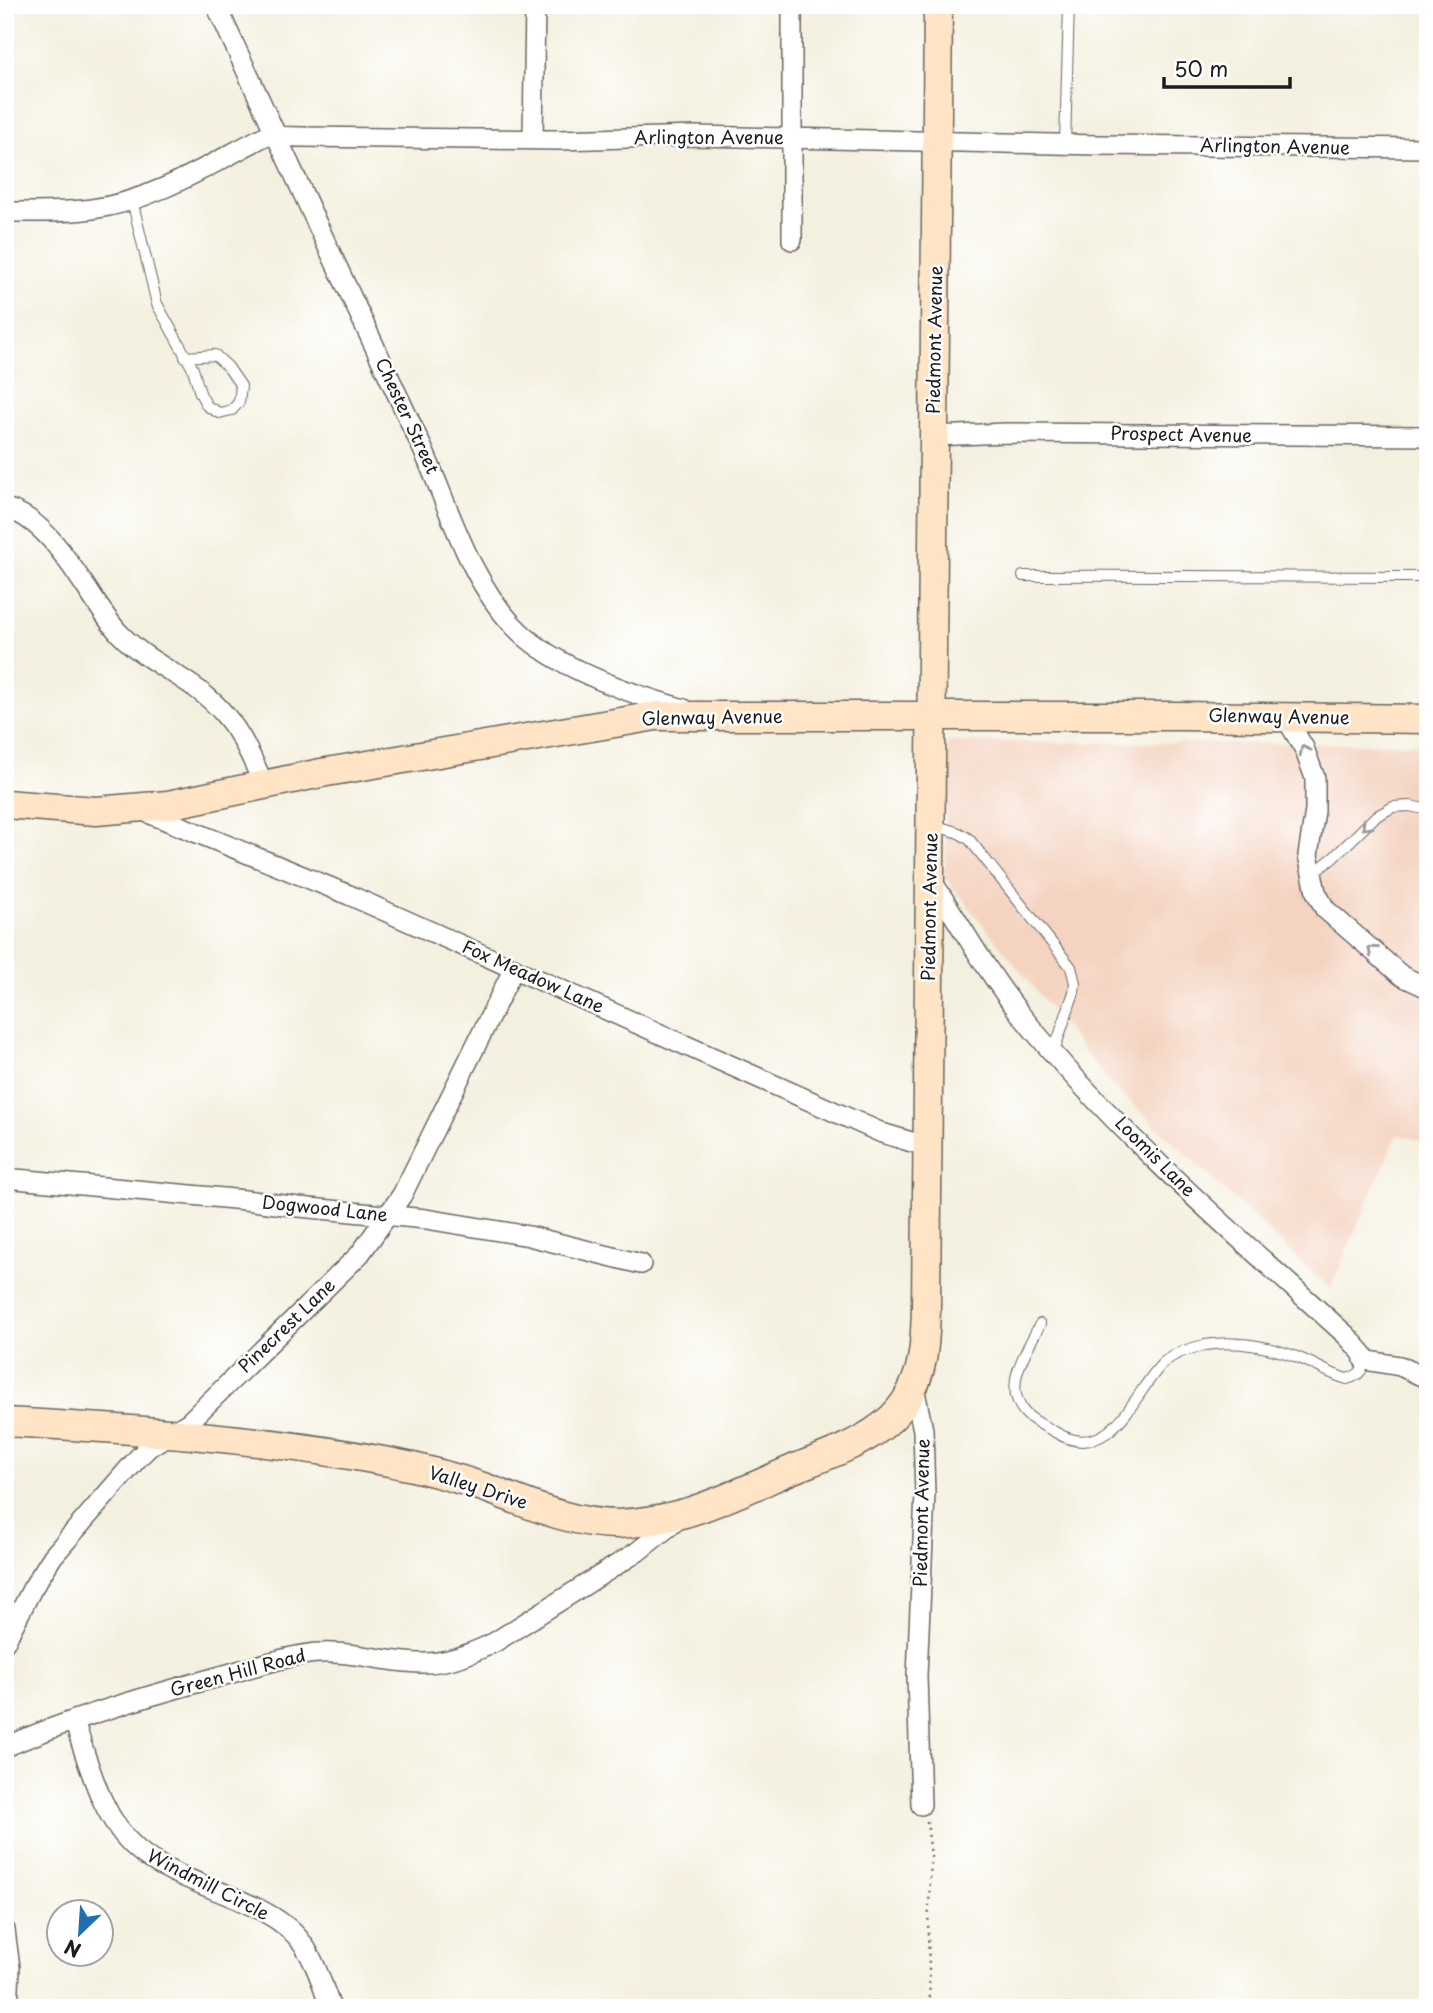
<svg xmlns="http://www.w3.org/2000/svg" width="1433" height="2013" viewBox="0 0 1433 2013" font-family="'Playpen Sans',sans-serif">
	<style>
		.built { fill: #f4d3c0 }
		.lines { fill: none; stroke-linecap: round; stroke-linejoin: round }
		.lane-casing { stroke: #686660; stroke-width: 12 }
		.street-casing { stroke: #686660; stroke-width: 22 }
		.secondary-casing { stroke: #686660; stroke-width: 31 }
		.path { stroke: #686660; stroke-width: 2.5; stroke-dasharray: 2 5; stroke-linecap: butt }
		.lane { stroke: #fff; stroke-width: 10 }
		.street { stroke: #fff; stroke-width: 19 }
		.secondary { stroke: #ffe4c6; stroke-width: 28 }
		.oneway { stroke: #999 }
		.labels { text-anchor: middle; stroke-width: 5; stroke-linejoin: round; paint-order: stroke }
		.street-label { font-size: 18px; fill: #1c1c1c; stroke: #fff }
	</style>
	<rect width="100%" height="100%" fill="#fff"/>
	<filter id="ink" filterUnits="userSpaceOnUse"><feTurbulence type="fractalNoise" baseFrequency=".0143" numOctaves="2"/><feDisplacementMap in="SourceGraphic" scale="14" xChannelSelector="R" yChannelSelector="G"/><feConvolveMatrix kernelMatrix="1 2 1 2 8 2 1 2 1" color-interpolation-filters="sRGB"/></filter>
	<filter id="wash" filterUnits="userSpaceOnUse"><feTurbulence type="fractalNoise" baseFrequency=".00686" numOctaves="4" result="noise"/><feDisplacementMap in="SourceGraphic" scale="28" xChannelSelector="R" yChannelSelector="G"/><feGaussianBlur stdDeviation="1.57" result="paint"/><feColorMatrix in="noise" values="0 0 0 0 0 0 0 0 0 0 0 0 0 0 0 0 0 1.4 0 .05"/><feComposite in="paint" operator="in"/></filter>
	<g filter="url(#wash)">
		<rect width="100%" height="100%" fill="#f4f0df"/>
		<!-- built -->
		<path class="built" d="M947 742 1428 744V1142L1397 1135 1330 1289 1109 1082 945 877Z"/>
	</g>
	<g filter="url(#ink)">
		<g class="lines">
			<defs>
				<path id="lane" d="M1065 144 1069 5
					M132 200 157 304 193 369 200 393 207 406 219 413 232 410 239 402 241 386 228 367 215 355 185 357
					M1023 576C1158 575 1293 577 1428 577
					M934 825 959 833 969 839 1071 967 1075 983 1074 992 1054 1051
					M1311 875 1333 858 1375 817 1393 807 1410 806 1428 810
					M1040 1324C1027 1351 1002 1384 1024 1412 1032 1421 1045 1426 1055 1432 1111 1466 1133 1394 1162 1364 1172 1354 1191 1348 1205 1345 1238 1340 1274 1347 1304 1360 1318 1366 1332 1375 1347 1379 1358 1376 1364 1371 1364 1360"/>
				<path id="street" d="M216 5C283 152 351 297 420 443 448 503 467 577 514 626 552 667 631 694 684 709
					M533 139 535 5
					M5 212C34 212 63 213 92 209 154 201 210 164 265 136L301 137 560 140 695 136 1098 145 1428 148
					M792 240V5
					M934 436 1006 433 1428 436
					M5 508C56 521 86 597 119 633 150 666 196 679 225 715 243 736 253 761 264 785
					M1286 718 1304 748 1315 778V811L1308 855 1316 892 1325 909 1402 976 1428 988
					M141 810 349 895 882 1133 928 1147
					M930 878C960 924 987 972 1021 1015 1115 1132 1236 1235 1347 1336L1363 1354 1364 1360 1400 1366 1428 1379
					M5 1178 245 1200 299 1207 426 1219 529 1236 641 1264
					M914 1387 923 1430 925 1494 917 1676 921 1805
					M5 1642 32 1589 53 1556 138 1458 149 1447 189 1422 360 1254 402 1195 514 968
					M74 1721C89 1764 101 1818 137 1849 181 1888 270 1897 303 1944 316 1963 323 1987 331 2008
					M5 1747C72 1718 143 1697 214 1678 243 1670 272 1660 302 1655 344 1647 382 1663 424 1663 449 1663 473 1653 495 1642L637 1552 681 1517
					M5 1930 10 1968 8 2008"/>
				<path id="secondary" d="M5 804 96 811 168 805 321 773 656 716H1178L1428 719
					M5 1422C133 1429 262 1438 389 1462 421 1468 454 1477 486 1488 528 1504 572 1524 617 1524 640 1523 663 1519 685 1513 722 1502 758 1484 793 1469 820 1458 850 1448 874 1432 886 1424 897 1414 905 1402 925 1372 925 1341 926 1306L938 5"/>
			</defs>
			<!-- lane casing -->
			<use href="#lane" class="lane-casing"/>
			<!-- street casing -->
			<use href="#street" class="street-casing"/>
			<!-- secondary casing -->
			<use href="#secondary" class="secondary-casing"/>
			<!-- path -->
			<path class="path" d="M927 1821 931 1857 928 1931 930 2008"/>
			<!-- lane -->
			<use href="#lane" class="lane"/>
			<!-- street -->
			<use href="#street" class="street"/>
			<!-- secondary -->
			<use href="#secondary" class="secondary"/>
		</g>
		<!-- one-way arrows -->
		<defs><path id="oneway-chevron" d="M-2-3.5L2.5 0L-2 3.5" fill="none" stroke-width="1.6" stroke-linecap="round" stroke-linejoin="round" transform="scale(1.75)"/></defs>
		<g class="oneway">
			<use href="#oneway-chevron" transform="translate(1304 750) rotate(-117)"/>
			<use href="#oneway-chevron" transform="translate(1366 826) rotate(136)"/>
			<use href="#oneway-chevron" transform="translate(1372 950) rotate(-139)"/>
		</g>
	</g>
	<g class="labels">
		<!-- street labels -->
		<g class="street-label">
			<text x="709" y="144">Arlington Avenue</text>
			<text transform="translate(1275 147) rotate(1)" y="6">Arlington Avenue</text>
			<text transform="translate(935 340) rotate(-89)" y="6">Piedmont Avenue</text>
			<text transform="translate(407 416) rotate(65)" y="6">Chester Street</text>
			<text transform="translate(1181 435) rotate(1)" y="6">Prospect Avenue</text>
			<text transform="translate(1279 717) rotate(1)" y="6">Glenway Avenue</text>
			<text transform="translate(712 718) rotate(-1)" y="6">Glenway Avenue</text>
			<text transform="translate(930 907) rotate(-89)" y="6">Piedmont Avenue</text>
			<text transform="translate(533 977) rotate(24)" y="6">Fox Meadow Lane</text>
			<text transform="translate(1155 1157) rotate(45)" y="6">Loomis Lane</text>
			<text transform="translate(325 1209) rotate(6)" y="6">Dogwood Lane</text>
			<text transform="translate(287 1326) rotate(-44)" y="6">Pinecrest Lane</text>
			<text transform="translate(478 1488) rotate(18)" y="6">Valley Drive</text>
			<text transform="translate(922 1513) rotate(-89)" y="6">Piedmont Avenue</text>
			<text transform="translate(238 1673) rotate(-15)" y="6">Green Hill Road</text>
			<text transform="translate(208 1885) rotate(27)" y="6">Windmill Circle</text>
		</g>
	</g>
	<!-- margin -->
	<rect width="1433" height="2013" fill="none" stroke="#fff" stroke-width="28"/>
	<!-- north arrow -->
	<g transform="translate(80 1933) rotate(205)"><circle r="33" fill="#ffffff" stroke="#a4a4a4" stroke-width="2"/>
	<path d="M0-5L12 26L0 18L-12 26Z" fill="#1f6fb2"/>
	<text y="-10" font-size="19" font-weight="bold" text-anchor="middle" fill="#1c1c1c">N</text>
	</g>
	<!-- scale -->
	<path d="M1164 77v10h126v-10" fill="none" stroke="#1c1c1c" stroke-width="3.5"/>
	<text x="1174" y="77" font-size="21" fill="#1c1c1c" stroke="#ffffff" stroke-width="5" paint-order="stroke">50 m</text>
</svg>
